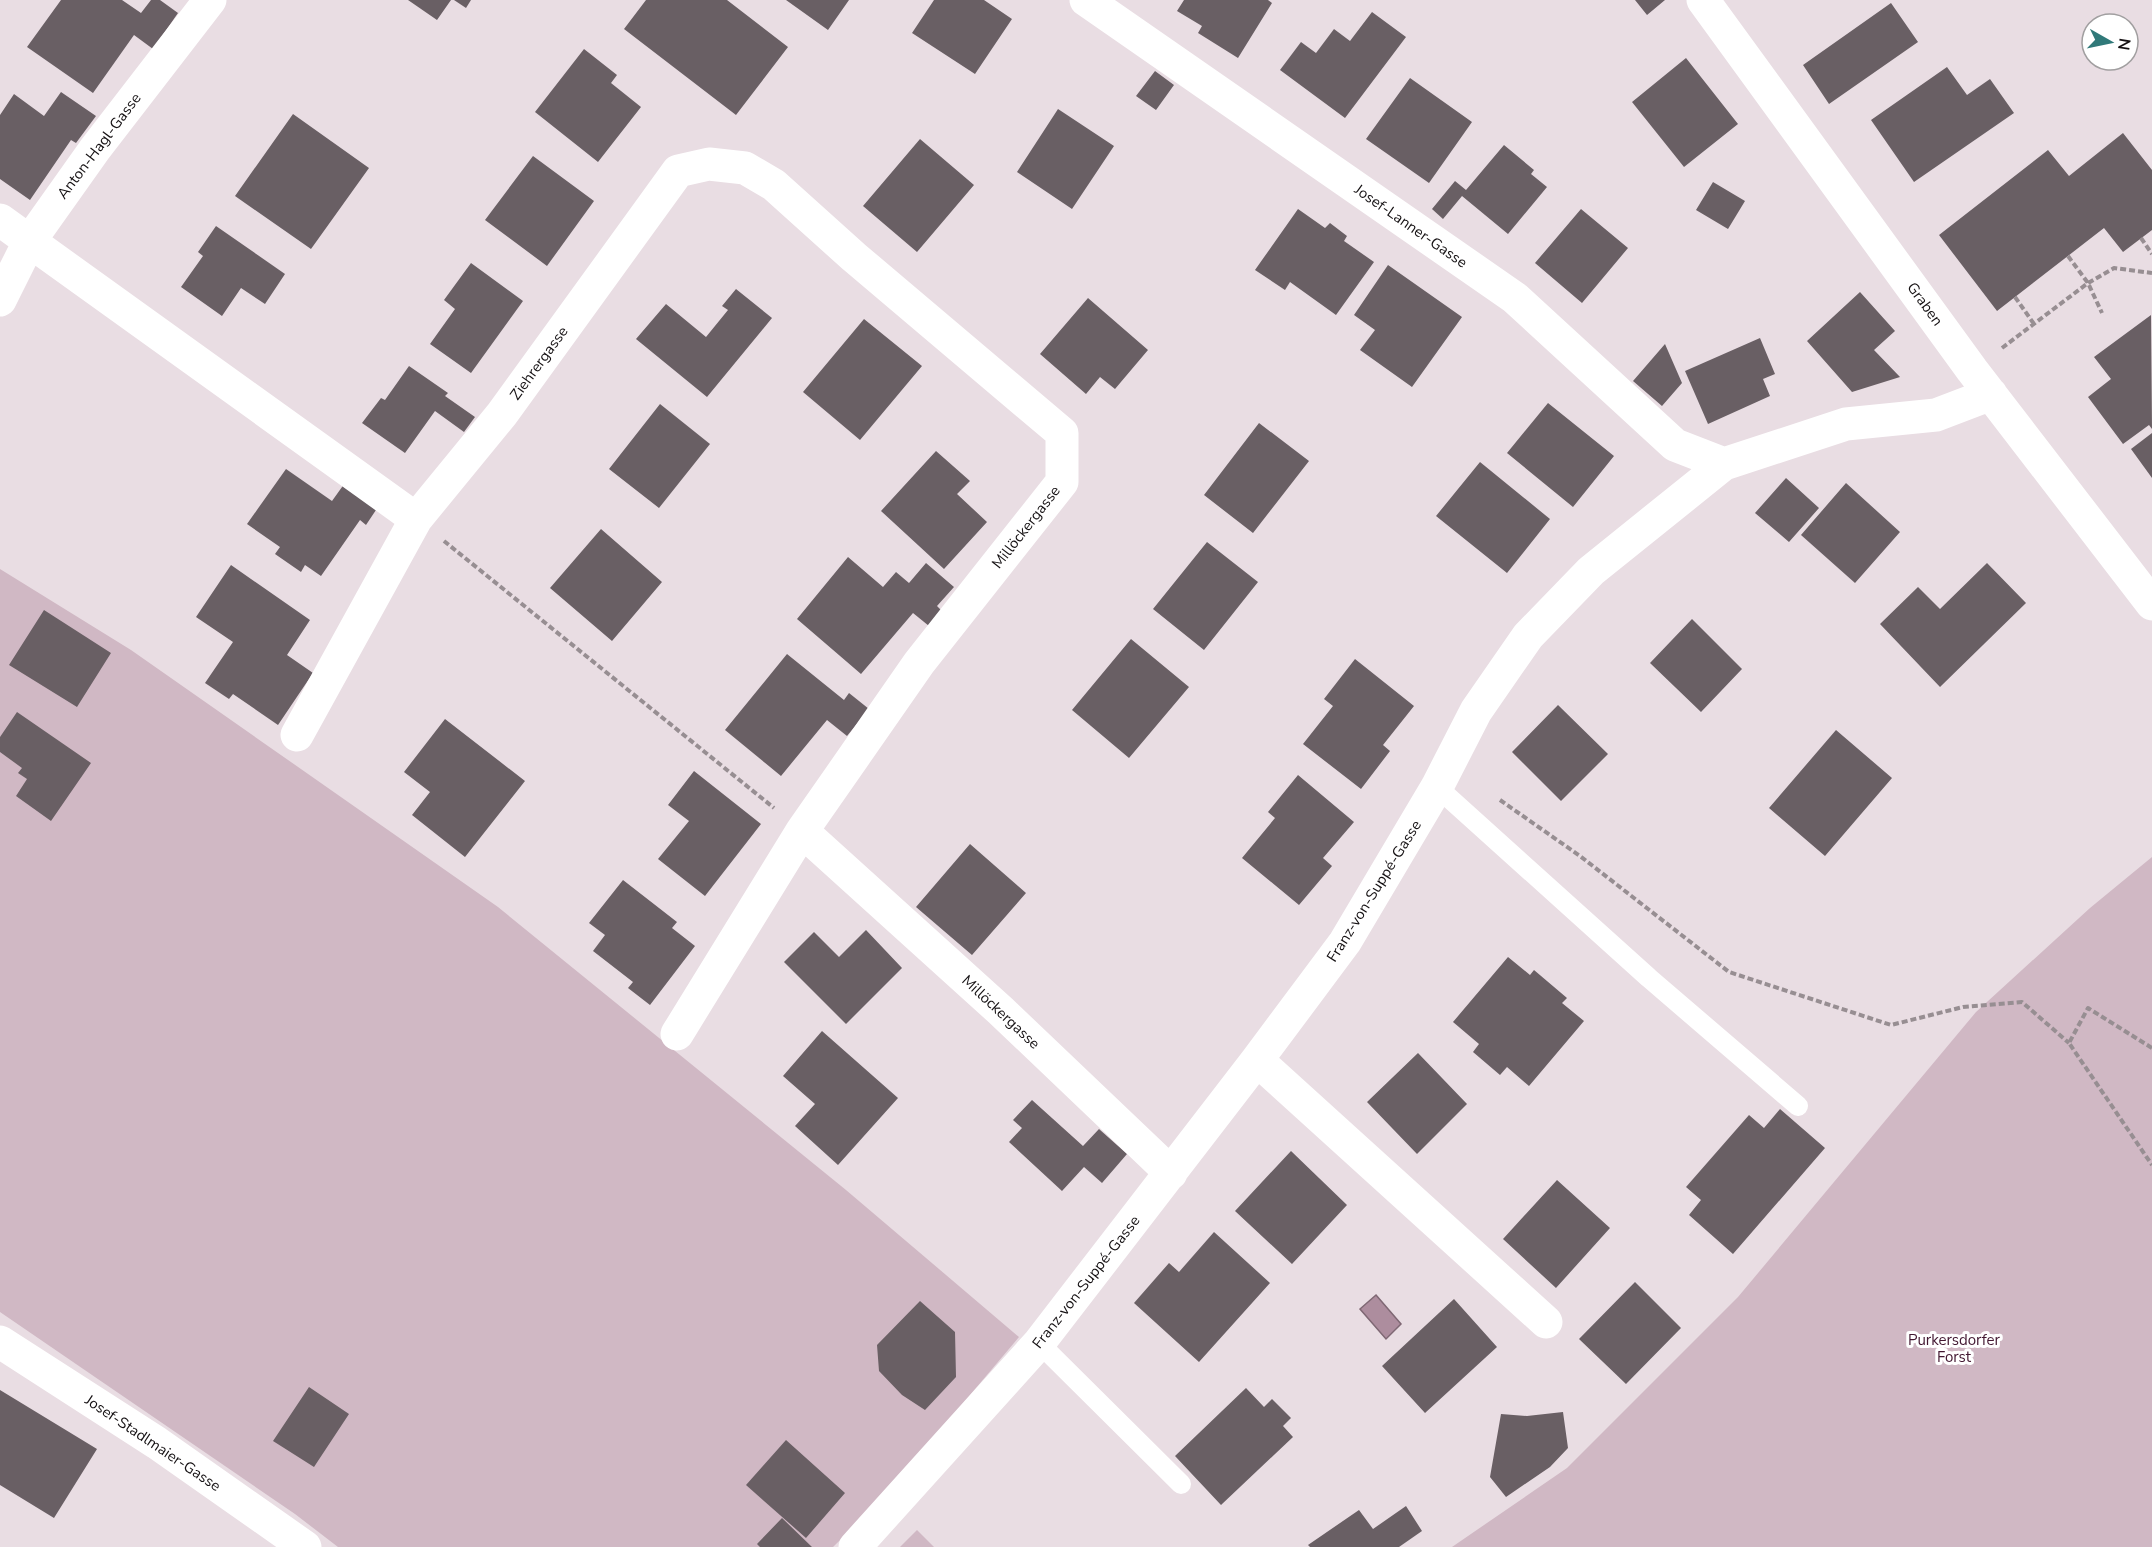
<svg xmlns="http://www.w3.org/2000/svg" width="2152" height="1547" viewBox="0 0 2152 1547" font-family="'Nunito Sans',sans-serif">
	<style>
		.green { fill: #d0b8c4 }
		.water { fill: #ad8d9e; stroke: #7f6874; stroke-width: 1.5 }
		.building { fill: #695f64 }
		.lines { fill: none; stroke-linecap: round; stroke-linejoin: round }
		.path { stroke: #978e92; stroke-width: 4; stroke-dasharray: 6 3; stroke-linecap: butt }
		.lane { stroke: #fff; stroke-width: 20 }
		.street { stroke: #fff; stroke-width: 33 }
		.labels { text-anchor: middle; stroke-width: 6; stroke-linejoin: round; paint-order: stroke }
		.street-label { font-size: 15px; fill: #141012; stroke: #fff }
		.park-label { font-size: 15px; fill: #421731; stroke: #fff }
	</style>
	<rect width="100%" height="100%" fill="#e9dde3"/>
	<!-- green -->
	<path class="green" d="M0 569 131 650 498 907 846 1190 1019 1337 883 1498 833 1547H338L295 1514 0 1312Z
		M2152 857V1547H1452L1567 1468 1738 1297 1976 1012 2090 908Z
		M917 1530 934 1547H900Z"/>
	<!-- water -->
	<path class="water" d="M1376 1295 1401 1324 1386 1339 1360 1309Z"/>
	<!-- building -->
	<path class="building" d="M61 0H122L141 13 151 0H160L178 13 153 49 134 35 93 93 27 47Z
		M408 0H451L437 20Z
		M454 0H471L466 8Z
		M646 0H727L788 47 736 115 624 29Z
		M786 0H849L828 30Z
		M934 0H984L1012 19 975 74 912 33Z
		M1184 0H1268L1272 3 1238 58 1198 33 1202 26 1177 11Z
		M1635 0H1665L1647 15Z
		M1891 3 1918 42 1829 104 1803 65Z
		M1372 12 1406 37 1345 118 1280 70 1301 42 1316 53 1334 29 1350 41Z
		M584 49 617 75 611 83 641 107 598 162 535 112Z
		M1686 58 1738 124 1684 167 1632 102Z
		M1947 67 1967 95 1990 79 2014 113 1914 182 1871 120Z
		M1155 71 1174 85 1156 110 1136 96Z
		M1410 78 1472 122 1429 183 1366 139Z
		M61 92 96 116 76 143 71 140 30 200 0 179V115L14 94 44 116Z
		M1058 109 1114 146 1072 209 1017 172Z
		M293 114 369 168 311 249 235 196Z
		M2123 133 2152 170V230L2123 252 2104 228 1997 311 1939 235 2048 150 2069 176Z
		M920 139 974 185 917 252 863 206Z
		M1504 145 1534 170 1531 174 1547 187 1508 234 1462 196 1443 219 1432 209 1455 181 1466 190Z
		M533 156 594 201 547 266 485 220Z
		M1713 182 1745 201 1728 229 1696 210Z
		M1298 209 1325 228 1330 223 1347 236 1344 241 1374 262 1336 315 1290 282 1285 290 1255 270Z
		M1581 209 1628 248 1582 303 1535 263Z
		M216 226 285 274 265 304 241 288 222 316 181 287 203 256 198 252Z
		M471 263 523 301 471 373 430 344 455 309 444 300Z
		M1388 265 1462 317 1412 387 1360 350 1375 330 1354 315Z
		M736 289 772 318 707 397 636 339 666 304 706 337 728 310 722 306Z
		M1860 292 1895 331 1874 350 1900 377 1852 392 1807 341Z
		M1088 298 1148 350 1115 389 1100 377 1086 394 1040 354Z
		M2151 315 2152 429 2149 425 2123 444 2088 397 2111 379 2094 357Z
		M864 319 922 366 860 440 803 392Z
		M1760 338 1775 374 1763 379 1770 396 1708 424 1685 371Z
		M1665 344 1682 383 1662 406 1633 381Z
		M409 366 448 393 445 396 475 417 464 432 435 411 405 453 362 423 381 398 385 400Z
		M1548 403 1614 456 1573 507 1507 453Z
		M660 404 710 444 659 508 609 469Z
		M1259 423 1309 461 1253 533 1204 495Z
		M2152 433V478L2131 449Z
		M936 451 970 481 957 494 987 522 944 569 881 511Z
		M1480 462 1550 519 1507 573 1436 516Z
		M286 469 332 501 347 480 380 504 366 525 360 520 321 576 305 565 301 572 275 554 280 547 247 524Z
		M1786 478 1819 508 1789 542 1755 513Z
		M1846 483 1900 532 1855 583 1801 535Z
		M601 529 662 582 612 641 550 588Z
		M1207 542 1258 582 1204 650 1153 609Z
		M848 557 883 587 896 572 909 583 926 563 954 587 937 606 942 611 929 626 913 613 861 674 797 619Z
		M1987 563 2026 603 1940 687 1880 624 1918 587 1940 609Z
		M231 565 310 620 287 655 313 673 278 725 233 694 229 699 205 683 233 642 196 617Z
		M44 610 111 653 77 707 9 665Z
		M1692 619 1742 669 1701 712 1650 663Z
		M1131 639 1189 687 1129 758 1072 710Z
		M787 654 844 700 849 693 869 709 847 736 827 720 781 776 725 730Z
		M1355 659 1414 706 1383 745 1390 751 1361 789 1303 744 1333 706 1324 699Z
		M1558 705 1608 754 1561 801 1512 752Z
		M17 712 91 763 51 821 16 796 27 779 18 773 22 768 0 752V737Z
		M445 719 525 781 465 857 412 815 430 792 404 772Z
		M1836 730 1892 778 1825 856 1769 808Z
		M694 771 761 824 705 896 658 859 689 821 668 805Z
		M1298 775 1354 822 1323 858 1332 866 1299 905 1242 858 1275 818 1268 812Z
		M970 844 1026 893 972 955 916 907Z
		M623 880 677 922 672 928 695 946 650 1005 628 988 633 982 593 951 605 935 589 923Z
		M866 930 902 968 846 1024 784 962 814 932 839 957Z
		M1508 957 1530 975 1534 970 1567 998 1562 1003 1584 1021 1529 1086 1507 1067 1500 1075 1473 1052 1479 1044 1453 1022Z
		M822 1031 898 1098 838 1165 795 1126 815 1104 783 1076Z
		M1418 1053 1467 1104 1417 1154 1367 1102Z
		M1032 1100 1083 1146 1099 1129 1127 1154 1102 1183 1084 1167 1062 1191 1009 1142 1022 1128 1013 1120Z
		M1780 1109 1825 1148 1733 1254 1689 1215 1701 1200 1686 1187 1749 1115 1764 1128Z
		M1291 1151 1347 1205 1292 1264 1235 1211Z
		M1557 1180 1610 1228 1556 1288 1503 1239Z
		M1214 1232 1270 1283 1199 1362 1134 1303 1169 1263 1179 1272Z
		M1635 1282 1681 1328 1626 1384 1579 1339Z
		M1454 1299 1497 1347 1425 1413 1382 1366Z
		M920 1301 955 1332 956 1377 925 1410 902 1395 879 1371 877 1345Z
		M309 1387 349 1414 314 1467 273 1441Z
		M1246 1388 1264 1407 1272 1399 1291 1418 1283 1426 1293 1437 1221 1505 1175 1456Z
		M0 1390 97 1449 54 1518 0 1485Z
		M1563 1412 1568 1448 1550 1467 1506 1497 1490 1477 1501 1414 1527 1416Z
		M786 1440 845 1493 806 1538 746 1485Z
		M1406 1506 1422 1531 1399 1547H1310L1308 1545 1359 1510 1373 1529Z
		M782 1518 812 1547H760L757 1544Z"/>
	<g class="lines">
		<!-- path -->
		<path class="path" d="M2141 238 2152 254
			M2068 256 2088 283 2102 313
			M2015 297 2034 324
			M2002 348 2088 283 2114 268 2152 273
			M444 541 774 808
			M1500 800 1580 856 1729 972 1891 1025 1963 1007 2022 1002 2069 1043
			M2152 1048 2088 1008 2069 1043 2152 1165"/>
		<!-- lane -->
		<path class="lane" d="M1437 787 1649 978 1798 1106
			M1039 1343 1181 1484"/>
		<!-- street -->
		<path class="street" d="M1086 0 1515 298 1675 445 1724 464
			M1703 0 1972 370 2152 604
			M0 220 416 519
			M0 300 29 242 95 149 210 0
			M297 735 416 519 502 414 678 171 709 164 745 168 774 185 854 257 1062 433V482L919 663 855 755 802 831 677 1034
			M802 831 1001 1011 1171 1173
			M1257 1060 1546 1322
			M0 1342 157 1443 305 1547
			M855 1547 1039 1343 1257 1060 1345 942 1437 787 1476 711 1528 636 1591 571 1724 464 1846 424 1936 415 1991 394"/>
	</g>
	<g class="labels">
		<!-- street labels -->
		<g class="street-label">
			<text transform="translate(99 146) rotate(-53)" y="5">Anton-Hagl-Gasse</text>
			<text transform="translate(1411 226) rotate(35)" y="5">Josef-Lanner-Gasse</text>
			<text transform="translate(1925 304) rotate(54)" y="5">Graben</text>
			<text transform="translate(539 363) rotate(-54)" y="5">Ziehrergasse</text>
			<text transform="translate(1026 527) rotate(-52)" y="5">Millöckergasse</text>
			<text transform="translate(1374 891) rotate(-58)" y="5">Franz-von-Suppé-Gasse</text>
			<text transform="translate(1001 1012) rotate(43)" y="5">Millöckergasse</text>
			<text transform="translate(1086 1282) rotate(-52)" y="5">Franz-von-Suppé-Gasse</text>
			<text transform="translate(153 1443) rotate(34)" y="5">Josef-Stadlmaier-Gasse</text>
		</g>
		<!-- park labels -->
		<g class="park-label">
			<text x="1954" y="1345">Purkersdorfer<tspan x="1954" dy="17">Forst</tspan></text>
		</g>
	</g>
	<!-- north arrow -->
	<g transform="translate(2110 42) rotate(99)"><circle r="28" fill="#ffffff" stroke="#a19fa0" stroke-width="1.5"/>
	<path d="M0-4.5L10 22L0 15L-10 22Z" fill="#307979"/>
	<text y="-9" font-size="16" font-weight="bold" text-anchor="middle" fill="#141012">N</text>
	</g>
</svg>
